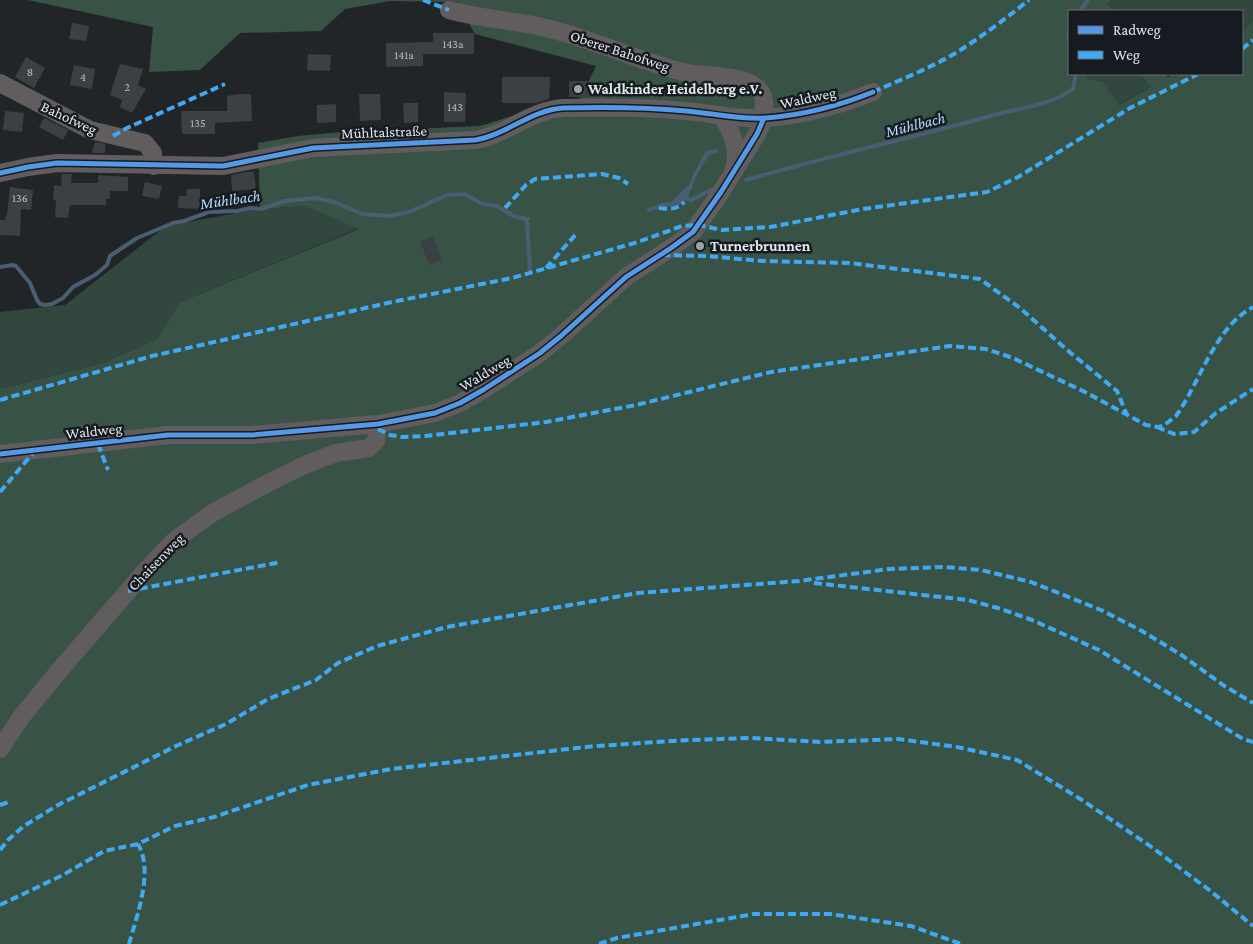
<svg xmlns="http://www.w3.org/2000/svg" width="1253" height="944" viewBox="0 0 1253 944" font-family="'Crimson Pro',serif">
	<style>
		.green { fill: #32473d }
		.forest { fill: #385345 }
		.water { fill: #4a5e73 }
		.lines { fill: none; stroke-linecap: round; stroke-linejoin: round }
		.stream { stroke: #4a5e73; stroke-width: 4 }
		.building { fill: #3b4045 }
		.minor { stroke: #615c5d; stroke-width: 18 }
		.quiet { stroke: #3fa9f5; stroke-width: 4; stroke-dasharray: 8 4; stroke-linecap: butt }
		.cycleway-casing { stroke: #161b21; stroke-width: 8 }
		.cycleway { stroke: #5399e6; stroke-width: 5 }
		.poi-dot { fill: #9fa3a6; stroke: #161b21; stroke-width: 2 }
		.labels { text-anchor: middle; stroke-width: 5; stroke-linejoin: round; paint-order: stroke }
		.number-label { font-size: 12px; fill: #b9bdc2 }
		.street-label { font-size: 15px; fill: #e3e7eb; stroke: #161b21 }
		.poi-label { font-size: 15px; font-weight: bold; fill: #e3e7eb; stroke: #161b21; text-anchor: start }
		.water-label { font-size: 16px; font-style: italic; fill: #b7d9fc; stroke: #161b21 }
	</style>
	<rect width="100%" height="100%" fill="#222527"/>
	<!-- green -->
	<path class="green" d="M1110 0H1253V20L1242 33V11H1114L1108 3Z
		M1086 74H1139L1151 87 1118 105 1103 82 1087 78Z
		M305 206 360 228 180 302 157 339 103 363 0 389V312L65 305 166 226 259 209Z"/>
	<!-- forest -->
	<path class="forest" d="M28 0H1110L1108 4 1114 11H1069V74H1086L1087 78 1103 82 1119 105 1151 87 1139 74H1165L1168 77 1175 74H1242V33L1253 20V944H0V389L103 363 157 339 180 302 359 229 305 206 260 209 258 143 298 136 342 132 480 126 555 103 580 99 596 66 475 34 457 2 390 1 345 9 321 31 240 33 200 70 149 72 153 27Z"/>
	<!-- water -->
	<path class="water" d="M687 186 690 188 688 200 679 205 671 206 669 204Z"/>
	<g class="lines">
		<!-- stream -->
		<path class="stream" d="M1080 11 1088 0
			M1069 32V40
			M746 180C826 157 907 139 987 117 1016 108 1048 107 1073 89L1076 74
			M690 188C693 176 701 165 707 153L716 151
			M686 198 691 200 713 189
			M649 210 663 205 672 204
			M525 219 527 222 530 273
			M0 267 12 265 16 266 30 283 37 300 40 304 45 305 52 304 63 298 73 287 95 275 107 265 110 256 137 238 173 223 184 221 209 212 237 211 251 208 261 209 285 201 316 198 337 203 362 214 389 216 409 212 447 195 465 194 482 204 497 206 515 217 528 219"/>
	</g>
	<!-- building -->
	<path class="building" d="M72 23 89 26 86 41 69 39Z
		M433 33H474V54H423V66L386 67V43L433 42Z
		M308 54 331 55 330 71 307 70Z
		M26 57 45 68 34 88 15 77Z
		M120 64 143 69 138 85 146 89 132 113 120 107 122 100 110 95Z
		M74 65 95 69 92 89 70 85Z
		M502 77H550L549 99 536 103H502Z
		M569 81H587V85L613 86 612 97H569Z
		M444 92 466 93 465 122H444Z
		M239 94H251L252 121 215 123V134H182L181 111H227V96Z
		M359 94H380L381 120 360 121Z
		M403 103H418V122L404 123Z
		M336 104V122L317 123V105Z
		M5 111 24 113 22 132 3 130Z
		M44 118 68 130 63 140 39 127Z
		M95 142 105 144V153H92Z
		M246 172H254L256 189 232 191 231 175Z
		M62 174H72L71 183H98V175L128 177V191H110V199H106V205H70L68 218 55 217 56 200H53L54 185 61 186Z
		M145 182 162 186 159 199 142 196Z
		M10 187 33 190 31 210 21 209 20 236 0 235V220H5L6 215H7Z
		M187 189H200V209L178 208 179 196H186Z
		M433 237 442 260 429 265 420 241Z"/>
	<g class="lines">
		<!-- minor -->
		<path class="minor" d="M449 10C481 19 514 20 546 28 592 39 636 60 683 72 704 77 740 74 756 87 767 96 765 107 761 118
			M0 83 90 130 145 143 153 153 154 166
			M721 115C732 132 740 149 734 168
			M0 173 28 167 57 163 223 166 313 148 475 140C506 135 531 110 563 108 603 107 645 107 686 111 712 113 739 120 766 118 803 115 839 106 873 92
			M0 454 168 435H252L378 424 435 413 460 403 483 390 540 353 561 336 626 277 671 248 693 232 721 192 757 134 764 118
			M0 749 22 716 58 672 147 569 175 540 214 512 268 483 307 464 336 453 369 448 376 441 378 424"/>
		<!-- quiet -->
		<path class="quiet" d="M423 0 449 10
			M1242 49 1253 40
			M873 92C900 80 928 69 954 54 980 38 1005 19 1029 0
			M113 136 127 128 225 84
			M505 208 526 185 535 179 602 174 619 178 628 184
			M659 208C669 209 678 210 684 202
			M662 255 707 256 762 261 849 263 980 279 1020 308 1066 349 1117 391 1127 415
			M546 268 577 233
			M0 400 152 356 392 302 512 278 638 242 682 226 699 225 722 230 770 227 863 209 987 192 1018 177 1130 108 1198 74
			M1157 427 1174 434 1194 432 1216 413 1253 389
			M378 429 390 435 402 437 425 436 546 422 636 405 771 372 950 346 986 349 1013 358 1085 392 1146 425 1157 427 1163 426 1176 416C1200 382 1215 327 1253 307
			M98 444 108 470
			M0 492 33 453
			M814 583 968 600 998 608 1032 620 1099 650 1243 739 1253 742
			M128 591 281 562
			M0 805 11 801
			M0 850 9 839 24 826 58 805 176 746 226 724 268 699 316 680 338 663 377 646 447 627 638 593 799 581 889 569 945 567 981 570 1031 582 1101 610 1142 631 1183 656 1223 685 1253 703
			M0 905 63 875 104 851 138 844 175 826 214 817 308 785 391 769 595 746 690 740 751 738 820 742 898 739 957 747 1017 760 1082 800 1150 846 1208 889 1253 926
			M129 944C137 915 154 871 138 844
			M599 944 617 938 754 914H830L911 926 961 944"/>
		<defs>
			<path id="cycleway" d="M0 173 28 167 57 163 223 166 313 148 475 140C506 135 531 110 563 108 603 107 645 107 686 111 712 113 739 120 766 118 803 115 839 106 873 92
				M0 454 168 435H252L378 424 435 413 460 403 483 390 540 353 561 336 626 277 671 248 693 232 721 192 757 134 764 118"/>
		</defs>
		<!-- cycleway casing -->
		<use href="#cycleway" class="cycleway-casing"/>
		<!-- cycleway -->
		<use href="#cycleway" class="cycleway"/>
	</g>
	<!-- markers -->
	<g class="poi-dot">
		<circle cx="578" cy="89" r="5"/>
		<circle cx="700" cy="246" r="5"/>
	</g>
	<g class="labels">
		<!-- number labels -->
		<g class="number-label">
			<text x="453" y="48">143a</text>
			<text x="404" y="59">141a</text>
			<text x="30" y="76">8</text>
			<text x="83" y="81">4</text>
			<text x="127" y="91">2</text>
			<text x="455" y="111">143</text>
			<text x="198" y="127">135</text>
			<text x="20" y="202">136</text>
		</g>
		<!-- street labels -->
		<g class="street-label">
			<text transform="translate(620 51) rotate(18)" y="5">Oberer Bahofweg</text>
			<text transform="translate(808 98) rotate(-12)" y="5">Waldweg</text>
			<text transform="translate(69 118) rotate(25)" y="5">Bahofweg</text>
			<text transform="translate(384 132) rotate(-2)" y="5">Mühltalstraße</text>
			<text transform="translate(485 373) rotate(-31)" y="5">Waldweg</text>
			<text transform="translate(94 431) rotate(-6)" y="5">Waldweg</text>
			<text transform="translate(156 562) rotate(-46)" y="5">Chaisenweg</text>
		</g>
		<!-- poi labels -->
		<g class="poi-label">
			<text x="588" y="94">Waldkinder Heidelberg e.V.</text>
			<text x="710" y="251">Turnerbrunnen</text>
		</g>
		<!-- water labels -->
		<g class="water-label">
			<text transform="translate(915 124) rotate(-14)" y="6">Mühlbach</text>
			<text transform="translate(230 199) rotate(-8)" y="6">Mühlbach</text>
		</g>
	</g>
	<!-- legend -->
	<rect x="1068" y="10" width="175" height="65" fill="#161b21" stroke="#686d72"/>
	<rect x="1078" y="26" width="25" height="8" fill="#5399e6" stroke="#686d72"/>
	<text x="1113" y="35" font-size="15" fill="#e3e7eb">Radweg</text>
	<rect x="1078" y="51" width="25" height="8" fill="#3fa9f5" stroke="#686d72"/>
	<text x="1113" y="60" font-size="15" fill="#e3e7eb">Weg</text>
</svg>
